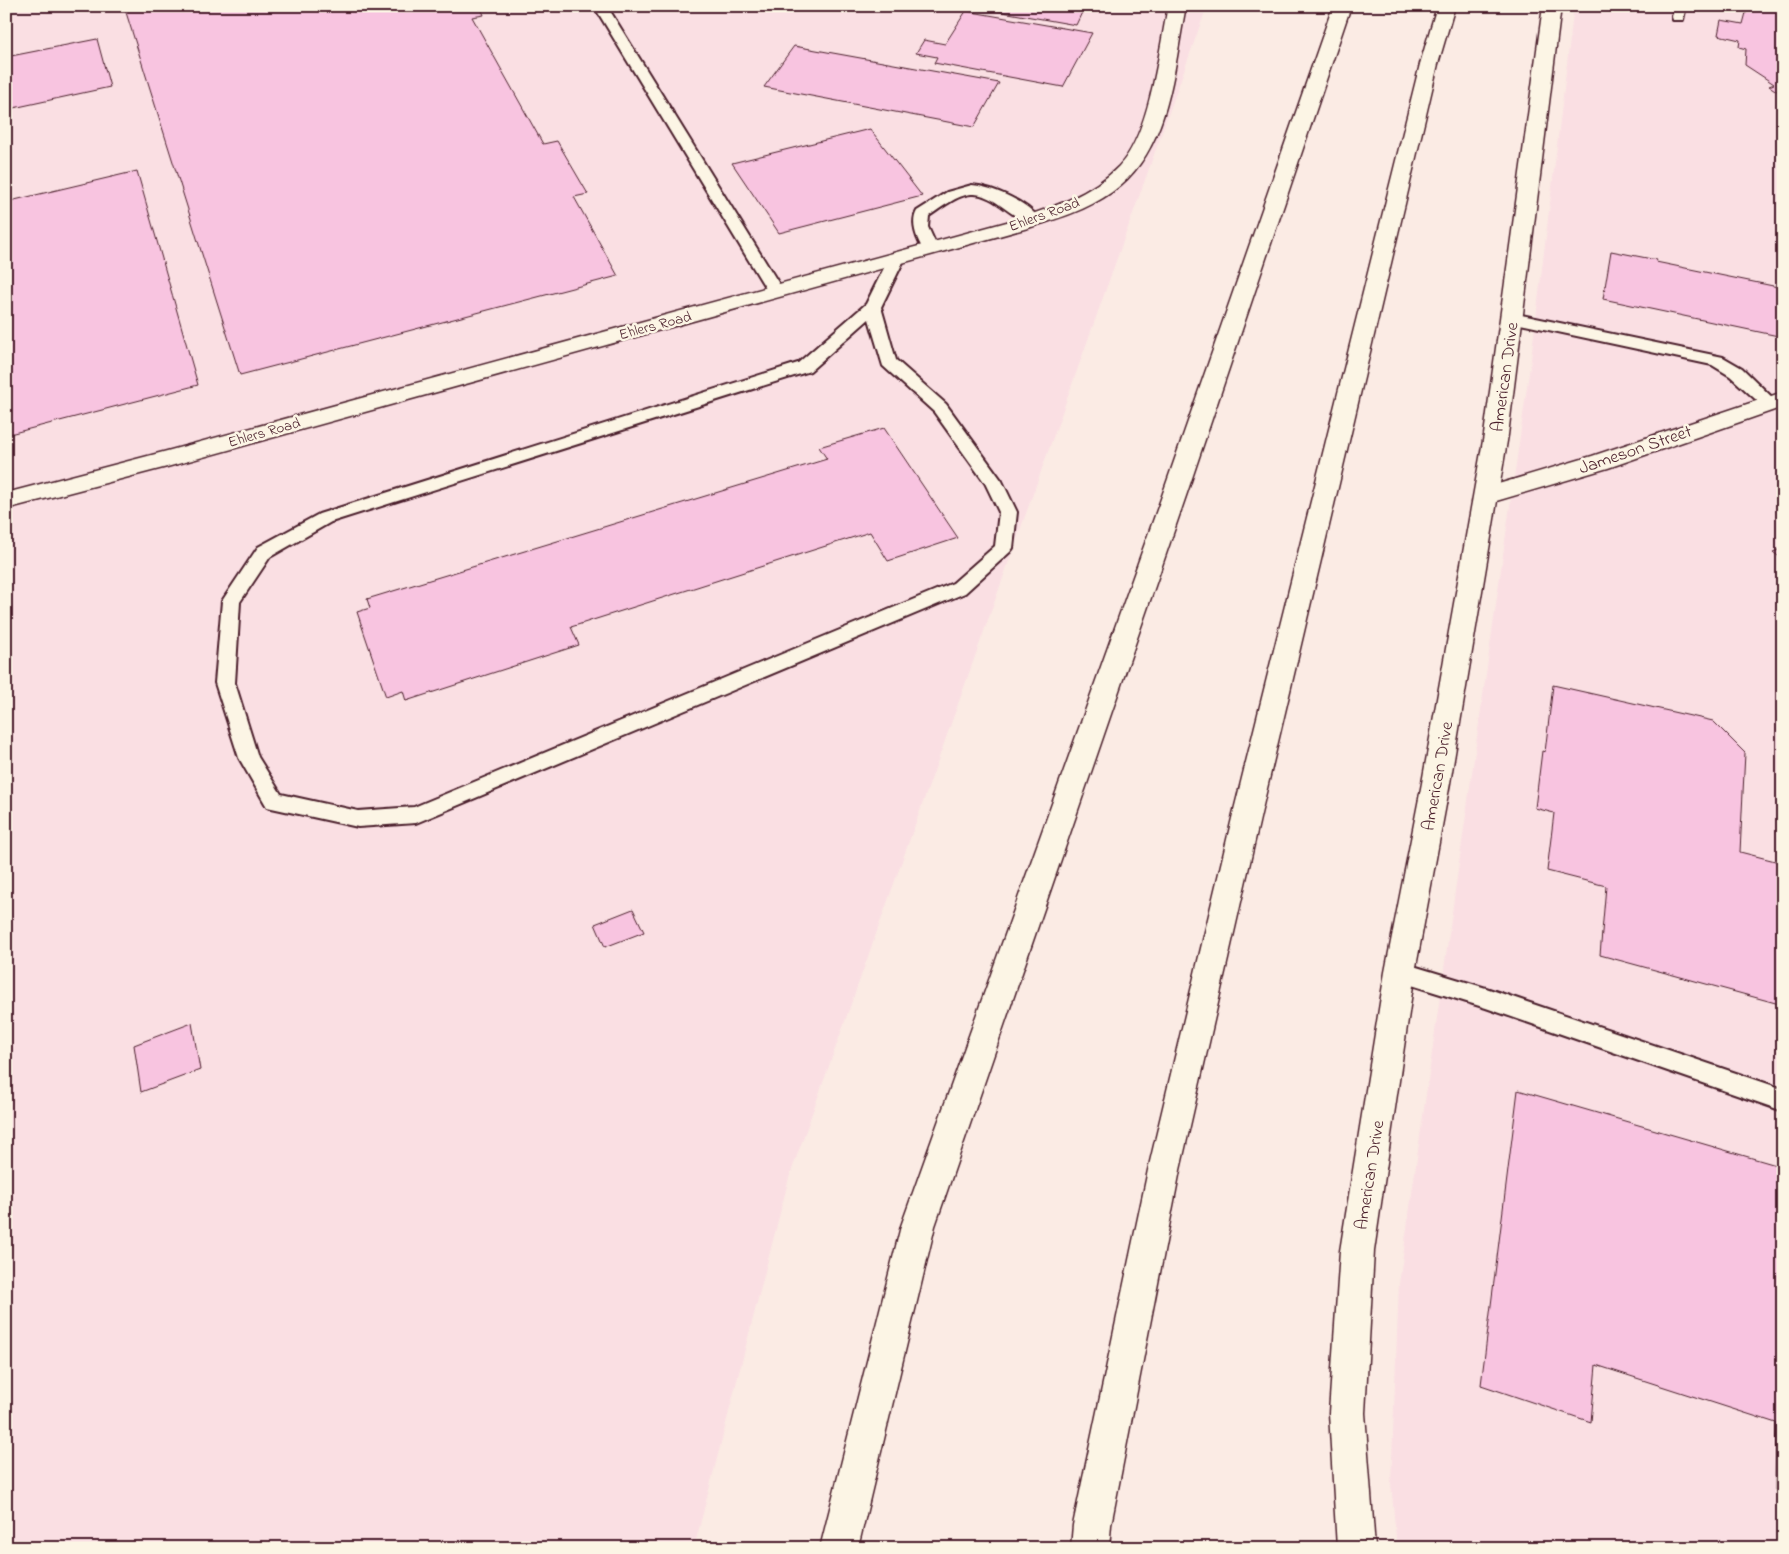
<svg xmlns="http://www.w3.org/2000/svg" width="1789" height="1554" viewBox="0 0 1789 1554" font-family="'Indie Flower',sans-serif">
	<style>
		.built { fill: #fadfe3 }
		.building { fill: #f8c4e0; stroke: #4a1f2b }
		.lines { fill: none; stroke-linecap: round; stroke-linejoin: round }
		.service-casing { stroke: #4a1f2b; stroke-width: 4 }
		.minor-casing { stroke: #4a1f2b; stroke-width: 3 }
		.tertiary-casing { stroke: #4a1f2b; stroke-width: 3 }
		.motorway-casing { stroke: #4a1f2b; stroke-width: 3 }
		.service { fill: #fcf5e5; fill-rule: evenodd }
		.minor { fill: #fcf5e5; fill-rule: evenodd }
		.tertiary { fill: #fcf5e5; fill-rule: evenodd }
		.motorway { fill: #fcf5e5; fill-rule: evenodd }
		.labels { text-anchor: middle; stroke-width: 5; stroke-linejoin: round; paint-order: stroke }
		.far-street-label { font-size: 15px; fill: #4a1f2b; stroke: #fcf5e5 }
		.street-label { font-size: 18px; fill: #4a1f2b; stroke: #fcf5e5 }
	</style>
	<rect width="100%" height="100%" fill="#fbebe4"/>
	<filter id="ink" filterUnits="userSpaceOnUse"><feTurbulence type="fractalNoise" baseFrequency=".02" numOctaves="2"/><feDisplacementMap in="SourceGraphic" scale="10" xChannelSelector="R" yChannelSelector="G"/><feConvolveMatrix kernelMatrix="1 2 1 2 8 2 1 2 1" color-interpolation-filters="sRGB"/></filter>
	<g filter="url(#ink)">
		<!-- built -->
		<path class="built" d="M6 6H1207L789 1178 694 1548H6Z
			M1574 6H1783V1548H1397L1391 1483 1399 1284 1531 359Z"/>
		<!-- building -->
		<path class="building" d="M124 6H480L484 15 472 17 543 144 557 141 588 194 574 197 618 276 240 375Z
			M969 6H1085L1076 25Z
			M1743 6H1783V95L1769 86 1774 84 1745 65 1746 49 1739 47 1740 40 1718 35 1721 20 1743 24 1747 9 1743 8Z
			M966 11 1092 33 1063 87 934 63 937 57 916 53 924 40 945 44Z
			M97 39 110 87 9 109 6 98V57Z
			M794 46 999 83 974 127 764 87Z
			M870 129 922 196 779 233 732 163Z
			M137 171 198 385 6 435V202Z
			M1611 251 1657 260 1656 262 1783 288V337L1603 299Z
			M884 428 958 538 888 561 870 532 571 627 579 645 406 701 403 691 386 697 357 612 370 608 367 599 827 459 819 447Z
			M1783 548V560L1773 552Z
			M1553 685 1713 721 1745 753 1740 852 1783 863V1005L1600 955 1606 886 1547 871 1554 813 1535 808 1542 751 1545 752Z
			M633 909 644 932 605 947 595 924Z
			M192 1023 200 1070 141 1092 134 1045Z
			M1518 1090 1783 1167V1492L1775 1490 1776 1423 1596 1365 1591 1422 1481 1385Z"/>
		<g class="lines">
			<defs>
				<path id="service" d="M594 6H607L784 292 781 295H771L768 292Z
					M1674 6H1686L1683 20H1673L1672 17Z
					M972 185C993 187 1028 202 1040 220L1038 223C1019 228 996 192 971 194 957 195 941 208 929 216L928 227 938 249 935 252H925C917 241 910 223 917 211L947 192Z
					M897 253 902 255 905 258 881 307 896 360 946 404 1002 481 1017 512 1013 548 1010 552 965 593 416 823 358 827 267 807 239 758 215 683 222 601 258 547 319 514 798 363 866 304 889 258 892 255ZM869 319 883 366 934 412 985 483 999 512 995 546 953 583 414 807 358 811 281 794 258 757 235 683 240 602 270 557 331 522 810 371Z
					M1512 313 1723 357 1742 368 1778 403 1776 407 1770 408 1764 407 1730 376 1712 365 1506 321 1504 318 1506 315Z
					M1400 962 1486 988 1783 1089V1111L1486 1008 1392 979 1389 972 1392 965Z"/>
				<path id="minor" d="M1168 6H1186C1173 70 1170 151 1112 192 1087 210 1057 219 1028 228L167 467 6 509V493L167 451 1014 220C1051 208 1091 195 1119 166 1150 134 1159 50 1168 6Z
					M1783 392V407L1608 468 1486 504 1478 502 1474 496 1478 490 1592 456Z"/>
				<path id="tertiary" d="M1543 6H1561L1508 435 1450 783 1415 972 1374 1251 1365 1413 1375 1548H1337L1329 1413 1340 1251 1385 972 1422 783 1484 435Z"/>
				<path id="motorway" d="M1333 6H1351L1187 493 935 1226 858 1548H820L901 1226 1163 493Z
					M1437 6H1455L1438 64 1261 814 1180 1170 1111 1525 1109 1548H1071L1073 1525 1148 1170 1233 814 1420 64Z"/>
			</defs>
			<!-- service casing -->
			<use href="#service" class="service-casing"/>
			<!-- minor casing -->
			<use href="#minor" class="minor-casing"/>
			<!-- tertiary casing -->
			<use href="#tertiary" class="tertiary-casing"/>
			<!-- motorway casing -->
			<use href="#motorway" class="motorway-casing"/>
			<!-- service -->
			<use href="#service" class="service"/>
			<!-- minor -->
			<use href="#minor" class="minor"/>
			<!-- tertiary -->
			<use href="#tertiary" class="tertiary"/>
			<!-- motorway -->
			<use href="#motorway" class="motorway"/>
		</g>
	</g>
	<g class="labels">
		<!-- far-street labels -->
		<g class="far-street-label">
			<text transform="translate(1044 214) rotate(-20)" y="5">Ehlers Road</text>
			<text transform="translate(655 325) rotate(-15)" y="5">Ehlers Road</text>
			<text transform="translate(264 432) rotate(-16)" y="5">Ehlers Road</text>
		</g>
		<!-- street labels -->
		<g class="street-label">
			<text transform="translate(1504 377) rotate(-82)" y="6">American Drive</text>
			<text transform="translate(1635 449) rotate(-19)" y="6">Jameson Street</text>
			<text transform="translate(1437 776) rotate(-80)" y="6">American Drive</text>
			<text transform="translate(1369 1175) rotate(-81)" y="6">American Drive</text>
		</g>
	</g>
	<!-- margin -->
	<rect width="1789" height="1554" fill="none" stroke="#fcf5e5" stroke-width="25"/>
	<rect x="12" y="12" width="1764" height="1529" fill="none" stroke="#4a1f2b" stroke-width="2" filter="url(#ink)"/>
</svg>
